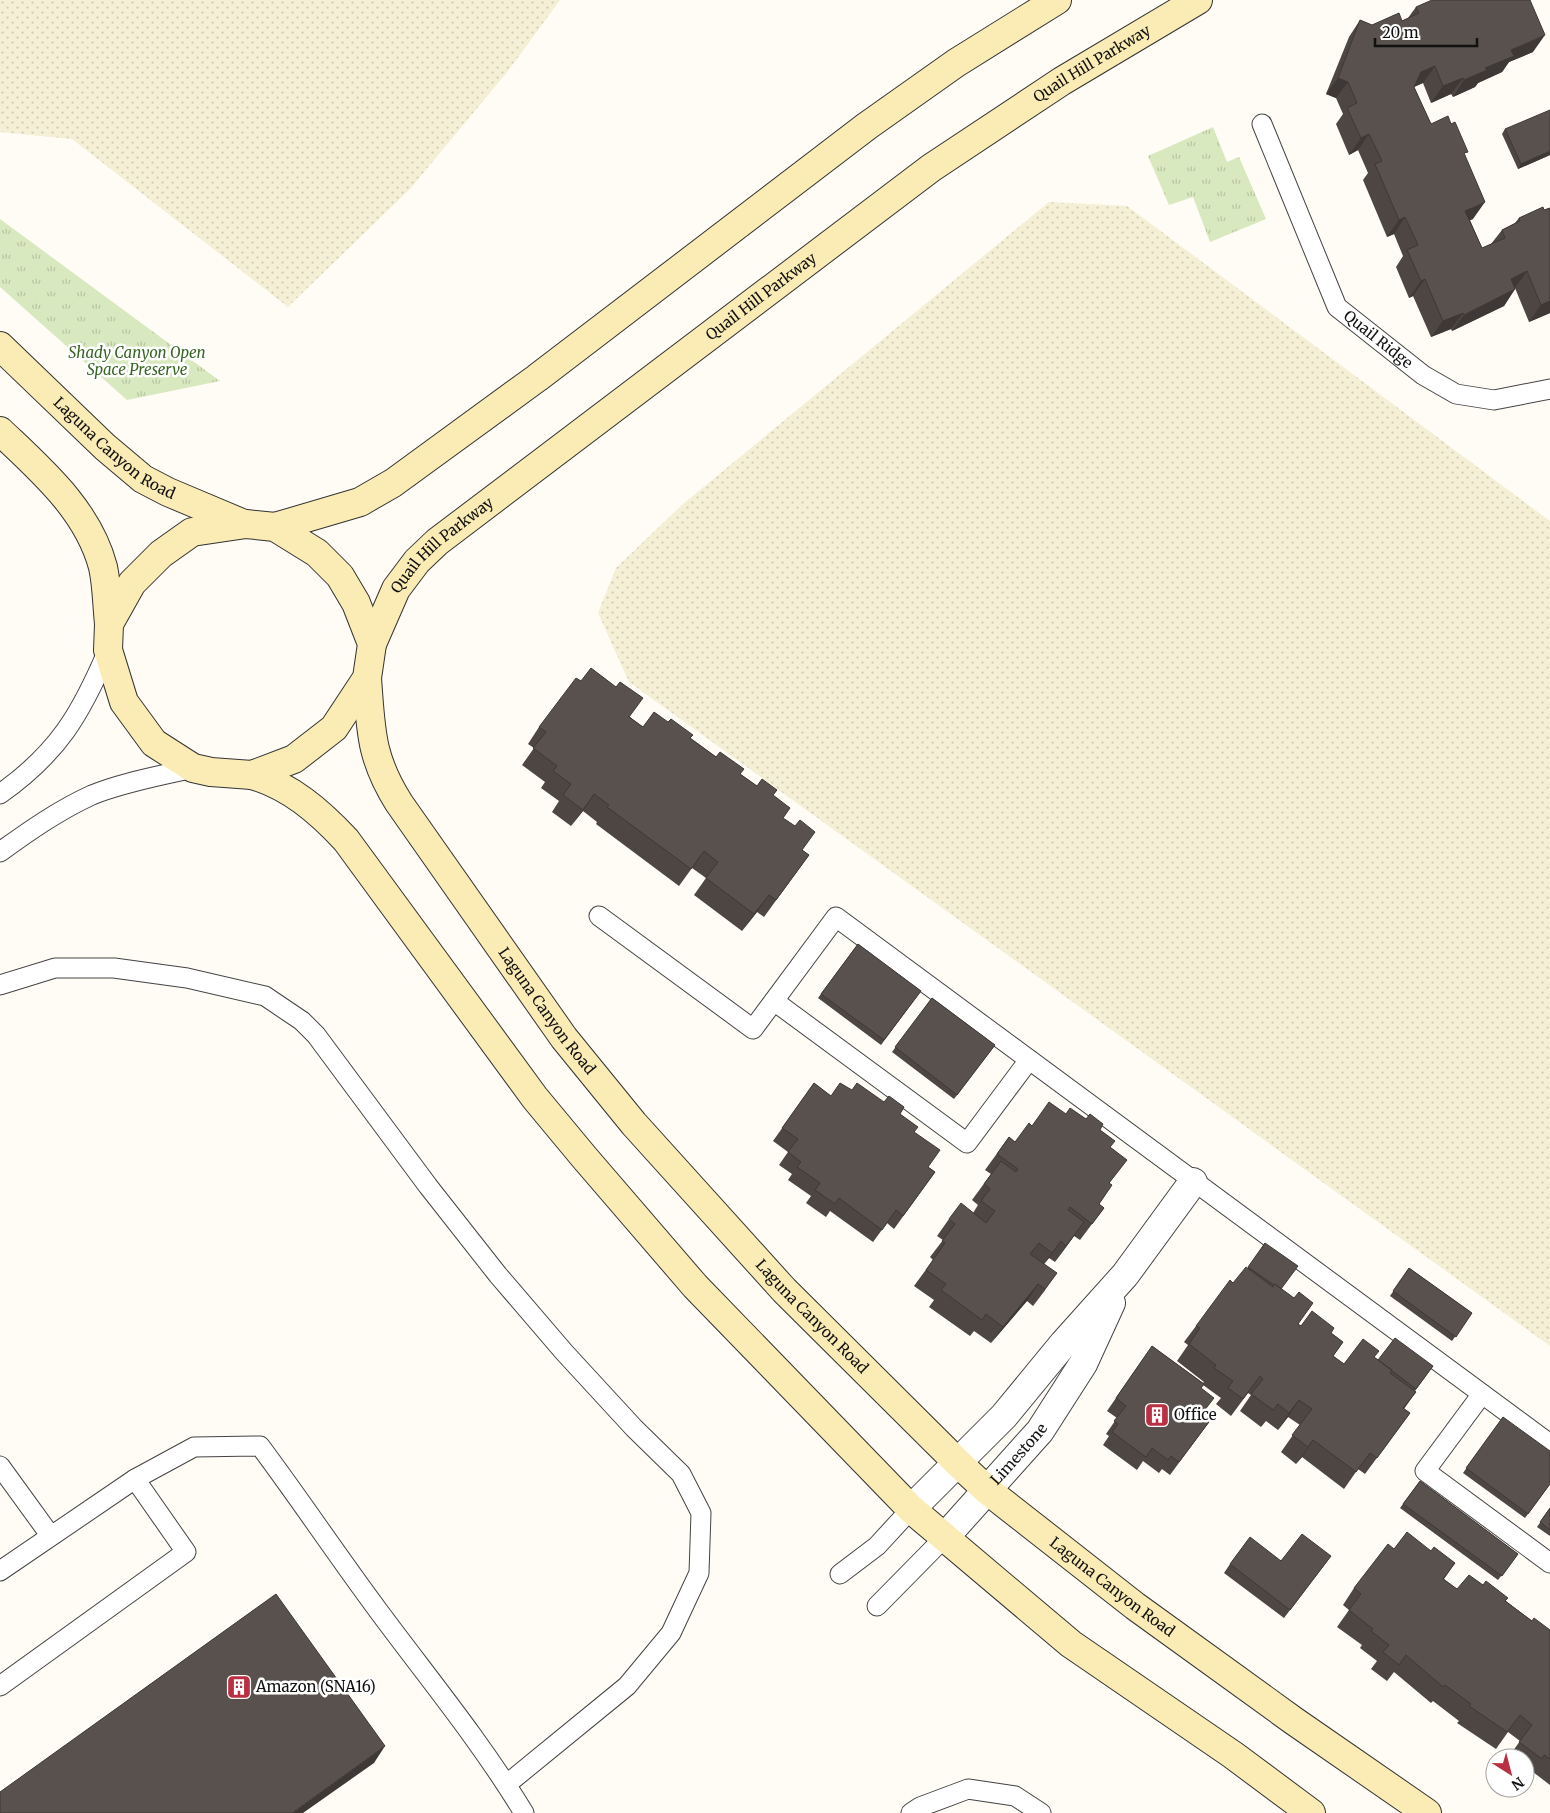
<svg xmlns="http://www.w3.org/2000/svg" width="1550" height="1813" viewBox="0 0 1550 1813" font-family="Merriweather,serif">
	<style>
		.farmland { fill: url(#farmland-dots) }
		.grass { fill: url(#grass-tufts) }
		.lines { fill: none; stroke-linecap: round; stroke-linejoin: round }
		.service-casing { stroke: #444; stroke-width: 21 }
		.minor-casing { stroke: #444; stroke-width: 30 }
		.secondary-casing { stroke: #333; stroke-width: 30 }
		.service { stroke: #fff; stroke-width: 19 }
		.minor { stroke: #fff; stroke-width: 28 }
		.secondary { stroke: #faecb4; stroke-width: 28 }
		.wall { fill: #4d4642 }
		.shaded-wall { fill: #3e3936 }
		.building { fill: #59514d; stroke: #3e3936 }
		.labels { text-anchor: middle; stroke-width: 5; stroke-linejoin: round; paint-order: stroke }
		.street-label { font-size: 15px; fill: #111; stroke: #fff }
		.park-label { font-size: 15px; font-style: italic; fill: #376624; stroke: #fff }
		.poi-label { font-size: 15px; fill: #111; stroke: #fff; text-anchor: start }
	</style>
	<defs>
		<pattern id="farmland-dots" width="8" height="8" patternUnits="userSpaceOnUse" patternTransform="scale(1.25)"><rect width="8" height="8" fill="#f4efd5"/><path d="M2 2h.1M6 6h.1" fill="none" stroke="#d0ccb6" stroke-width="1.8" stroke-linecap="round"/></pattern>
		<pattern id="grass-tufts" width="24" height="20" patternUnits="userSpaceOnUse" patternTransform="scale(1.25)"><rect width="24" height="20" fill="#d8e8bf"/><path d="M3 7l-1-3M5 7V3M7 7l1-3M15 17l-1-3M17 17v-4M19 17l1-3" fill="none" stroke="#b8c6a3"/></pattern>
	</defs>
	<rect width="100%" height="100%" fill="#fefcf5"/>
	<!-- farmland -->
	<path class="farmland" d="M0 0H560L508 71 410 189 288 307 72 139 0 132Z
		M1049 202 1127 206 1550 521V1346L629 682 598 613 616 568 683 504Z"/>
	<!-- grass -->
	<path class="grass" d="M1213 127 1227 162 1239 157 1266 219 1210 242 1193 197 1169 205 1148 156Z
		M0 219 220 381 127 400 0 287Z"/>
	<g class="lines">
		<defs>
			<g id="service">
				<path id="s1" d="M1262 124 1337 307 1423 375 1456 394 1494 400 1550 389"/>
				<path d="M0 794C58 753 81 714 108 650"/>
				<path d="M0 852C29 831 59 810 92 795 124 782 160 776 193 768"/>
				<path d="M599 916 753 1029 836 917 1550 1444"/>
				<path d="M0 985 55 968H114L187 978 265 996 302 1021 316 1035 428 1186 498 1275 564 1352 634 1428 681 1474 701 1513 699 1573 671 1633 627 1686 507 1784"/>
				<path d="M774 1001 967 1143 1029 1060"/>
				<path d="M1482 1394 1425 1471 1550 1563"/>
				<path d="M0 1466 50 1535"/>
				<path d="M0 1571 135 1479 194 1447 260 1446C301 1501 339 1558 380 1613 429 1679 481 1742 524 1813"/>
				<path d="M840 1574 877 1546 911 1509"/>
				<path d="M877 1606 945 1537"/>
				<path d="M0 1686 186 1552 135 1479"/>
				<path d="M911 1813 920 1807 968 1789 1015 1796 1041 1813"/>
			</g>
			<g id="minor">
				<path d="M911 1509 1004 1416 1064 1343 1125 1275 1193 1182"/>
				<path id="s2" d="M945 1537 1040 1431 1083 1364 1111 1303"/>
			</g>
			<g id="secondary">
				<path id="s3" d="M0 346 105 447 143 479 168 492 244 524"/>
				<path d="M0 431C41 470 88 510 103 567 107 585 107 605 109 624"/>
				<path d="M246 524 275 527 317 553 340 576 356 603 372 644 367 678 334 728 294 759 252 775 211 772 193 768 154 743 124 702 108 650 109 624 132 583 161 554 192 532Z"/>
				<path d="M275 527 360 502 393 483 537 378 867 126 956 63 1057 0"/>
				<path id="s4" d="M372 644 396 589 417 561 437 542 931 168 1062 81 1198 0"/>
				<path id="s5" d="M367 678C371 730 370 757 399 803L564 1038 634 1124 784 1290 958 1463 987 1490 1135 1606 1294 1721 1427 1813"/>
				<path d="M252 775C290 786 319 811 346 840L535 1098 584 1157 695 1286 911 1509 1071 1644 1233 1755 1311 1813"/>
			</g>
		</defs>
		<!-- service casing -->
		<use href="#service" class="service-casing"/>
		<!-- minor casing -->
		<use href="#minor" class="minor-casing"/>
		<!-- secondary casing -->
		<use href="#secondary" class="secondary-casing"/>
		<!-- service -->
		<use href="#service" class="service"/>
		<!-- minor -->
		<use href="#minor" class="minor"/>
		<!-- secondary -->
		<use href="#secondary" class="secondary"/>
	</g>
	<!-- wall -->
	<path class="wall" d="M1416 7 1533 52 1509 62 1502 72 1478 83 1475 87 1453 97 1451 94 1431 103 1423 83 1414 87 1431 124 1465 156 1473 219 1470 220 1482 248 1491 244 1502 230 1515 223 1519 218 1544 210 1550 208V313L1529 322 1515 288V289L1504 306 1452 331 1451 329 1431 337 1413 296 1409 298 1396 267 1403 256 1394 234 1387 237 1363 180 1368 173 1358 150 1349 155 1336 124 1343 114 1336 98 1326 94 1349 37 1360 20 1372 25 1402 21 1408 18Z
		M1505 129 1550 155 1518 169 1502 134Z
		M630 717 643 727 690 738 757 786 777 790 773 795 783 818 802 850 809 855 764 917 757 912 742 931 694 895 706 878 692 868 679 886 596 824 597 822 583 811 571 826 552 812 559 801 541 788 545 782 522 765 534 748 528 744 539 727Z
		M858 944 921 991 881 1045 818 998Z
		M932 998 995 1045 954 1099 892 1052Z
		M814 1083 831 1096 900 1114 914 1132 928 1167 935 1172 894 1229 887 1223 873 1242 830 1211 826 1217 806 1203 811 1196 788 1180 792 1174 779 1165 788 1152 773 1141Z
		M1066 1114 1086 1119 1100 1130 1110 1147V1184L1099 1204 1104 1208 1080 1240 1074 1236 1055 1262 1049 1258 1044 1264 1045 1290 1033 1306 1027 1301 991 1343 974 1331 970 1336 929 1307 934 1300 914 1286 933 1260 930 1257 943 1240 937 1236 949 1219 973 1213 978 1205 972 1200 991 1174 985 1170 1009 1137 1015 1142 1032 1126Z
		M1265 1243 1281 1289 1298 1324 1301 1326 1331 1333 1343 1342 1333 1356 1344 1364 1374 1357 1378 1360 1433 1366 1415 1391 1416 1392 1404 1409 1410 1413 1365 1474 1358 1469 1344 1489 1302 1457 1296 1464 1281 1452 1300 1425 1288 1417 1278 1430 1266 1421 1261 1427 1240 1411 1251 1395 1248 1393 1231 1416 1216 1404 1221 1398 1203 1385 1201 1388V1416L1209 1422 1170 1475 1162 1469 1159 1473 1143 1461 1137 1470 1103 1445 1109 1436 1106 1434 1117 1418 1107 1411 1152 1346 1203 1383 1204 1382 1177 1361 1188 1345 1184 1342 1196 1326 1248 1268Z
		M1409 1268 1472 1313 1452 1341 1390 1296Z
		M1503 1417 1550 1484 1525 1518 1463 1473Z
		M1420 1481 1518 1554 1498 1580 1400 1508Z
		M1550 1508V1536L1537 1527Z
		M1394 1549 1431 1551 1455 1563 1444 1579 1457 1589 1506 1601 1532 1621 1550 1630V1785L1533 1772 1530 1775 1525 1772V1758H1508L1520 1741 1508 1732 1496 1749 1457 1723 1459 1721 1433 1701 1431 1703 1394 1672 1387 1681 1371 1669 1377 1661 1360 1648 1362 1645 1337 1627 1349 1610 1343 1605 1354 1588Z
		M1331 1556 1284 1618 1224 1573 1230 1564Z"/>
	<!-- shaded-wall -->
	<path class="shaded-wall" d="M1545 35 1533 52 1509 62 1502 72 1478 83 1475 87 1453 97 1464 80 1485 68 1511 50Z
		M1435 66 1423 83 1409 89 1421 72Z
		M1338 78 1348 82 1336 98 1326 94Z
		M1463 78 1451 94 1431 103 1443 86Z
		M1369 134 1358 150 1349 155 1361 138Z
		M1550 151V155L1518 169 1521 164Z
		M1485 202 1473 219 1454 227 1465 211Z
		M1405 217 1394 234 1387 237 1399 220Z
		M1527 271 1515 288 1511 279Z
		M1425 279 1413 296 1409 298 1421 281Z
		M1515 289 1504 306 1452 331 1464 315Z
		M1550 301V313L1529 322 1541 305Z
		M1463 313 1451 329 1431 337 1443 321Z
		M594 794 583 811 571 826 583 810Z
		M769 895 757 912 742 931 754 914Z
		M1084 1222 1072 1239 1055 1262 1066 1246Z
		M1061 1241 1049 1258 1040 1269Z
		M1057 1273 1045 1290 1033 1306 1045 1289Z
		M1038 1284 1027 1301 991 1343 1003 1327Z
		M1299 1400 1288 1417 1278 1430 1289 1413Z
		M1313 1440 1302 1457 1296 1464 1308 1447Z
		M385 1746 374 1763 303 1813H292Z"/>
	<!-- building -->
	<path class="building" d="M1432 0H1530L1545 35 1511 50 1514 56 1485 68 1487 70 1464 80 1463 78 1443 86 1435 66 1421 72 1414 87 1431 124 1448 116 1451 124 1455 122 1468 152 1464 153 1485 202 1465 211 1482 248 1505 238 1502 230 1520 221 1519 218 1543 207 1544 210 1550 208V301L1541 305 1527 271 1511 279 1515 289 1464 315 1463 313 1443 321 1425 279 1421 281 1407 250 1418 245 1405 217 1399 220 1375 164 1382 161 1369 134 1361 138 1347 108 1357 103 1348 82 1338 78 1360 20 1372 25 1399 13 1402 21 1419 13 1416 7Z
		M1550 110V151L1521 164 1505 129Z
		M591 668 616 687 620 682 643 698 629 717 643 727 654 712 668 722 671 719 693 735 690 738 716 757 720 752 744 769 740 774 757 786 762 779 777 790 773 795 790 808 783 818 795 826 800 820 815 832 802 850 809 855 776 900 769 895 754 914 706 878 718 862 704 851 691 869 607 807 609 805 594 794 583 810 563 795 571 784 553 771 557 766 533 748 546 732 539 727 576 678 581 681Z
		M858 944 921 991 884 1040 821 994Z
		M932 998 995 1045 957 1095 895 1047Z
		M814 1083 831 1096 840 1083 852 1090 857 1083 884 1102 889 1096 904 1107 900 1114 918 1127 914 1132 940 1150 928 1167 935 1172 903 1216 896 1210 882 1230 839 1198 835 1204 815 1190 820 1183 797 1167 801 1162 788 1152 798 1139 782 1128Z
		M1049 1102 1066 1114 1070 1108 1086 1119 1090 1114 1103 1124 1100 1130 1115 1141 1110 1147 1127 1160 1109 1183 1112 1185 1099 1204 1104 1208 1092 1224 1070 1207 1068 1210 1084 1222 1066 1246 1061 1241 1052 1253 1039 1243 1030 1254 1057 1273 1045 1289 1038 1284 1003 1327 986 1314 982 1320 941 1290 946 1284 926 1270 945 1243 942 1241 955 1224 949 1219 961 1203 986 1223 995 1211 981 1201 990 1189 984 1184 1001 1161 1016 1172 1018 1169 997 1154 1009 1137 1015 1142 1029 1123 1032 1126Z
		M1265 1243 1298 1266 1281 1289 1275 1284 1274 1285 1248 1267Z
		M1246 1267 1273 1287 1275 1284 1294 1298 1299 1292 1313 1303 1298 1324 1301 1326 1312 1311 1334 1328 1331 1333 1343 1342 1333 1356 1344 1364 1363 1339 1379 1351 1374 1357 1392 1370 1390 1373 1416 1392 1403 1408 1410 1413 1377 1458 1370 1453 1356 1472 1313 1440 1308 1447 1292 1435 1312 1409 1299 1400 1289 1413 1278 1404 1273 1410 1251 1394 1263 1379 1260 1376 1243 1399 1228 1388 1233 1381 1214 1368 1216 1365 1189 1344 1200 1328 1196 1326 1230 1280 1233 1283Z
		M1409 1268 1472 1313 1456 1337 1393 1291Z
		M1395 1338 1433 1366 1416 1389 1378 1360Z
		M1152 1346 1204 1384 1201 1388 1214 1398 1200 1416 1209 1422 1179 1462 1171 1456 1168 1460 1152 1448 1146 1457 1112 1432 1118 1424 1114 1421 1126 1406 1116 1398Z
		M1503 1417 1550 1451V1484L1528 1514 1466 1468Z
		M1420 1481 1518 1554 1502 1576 1403 1504Z
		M1550 1508V1530L1540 1522Z
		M1407 1532 1431 1551 1434 1547 1455 1563 1443 1579 1457 1589 1469 1575 1483 1585 1486 1581 1508 1598 1505 1601 1532 1621 1534 1618 1550 1630V1759L1544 1755 1542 1759 1519 1742 1532 1725 1520 1715 1507 1732 1469 1706 1471 1704 1445 1685 1443 1687 1406 1655 1399 1665 1383 1652 1389 1645 1371 1631 1373 1629 1349 1610 1361 1594 1354 1588 1388 1544 1394 1549Z
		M1302 1534 1331 1556 1290 1610 1230 1564 1250 1537 1281 1561Z
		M276 1594 385 1746 292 1813H0V1792Z"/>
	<!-- icons -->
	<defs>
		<symbol id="building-square" viewBox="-11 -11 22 22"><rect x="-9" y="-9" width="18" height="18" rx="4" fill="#b93042" stroke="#fff"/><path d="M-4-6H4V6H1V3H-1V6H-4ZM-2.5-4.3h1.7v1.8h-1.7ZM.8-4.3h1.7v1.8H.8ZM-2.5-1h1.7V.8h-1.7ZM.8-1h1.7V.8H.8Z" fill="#fff"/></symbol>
	</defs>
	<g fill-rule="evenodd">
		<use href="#building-square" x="1143" y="1401" width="28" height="28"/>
		<use href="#building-square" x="225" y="1673" width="28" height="28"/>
	</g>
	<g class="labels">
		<!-- street labels -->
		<g class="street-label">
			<text dy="5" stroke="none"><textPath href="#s4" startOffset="934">Quail Hill Parkway</textPath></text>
			<text dy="5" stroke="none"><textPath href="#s4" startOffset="529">Quail Hill Parkway</textPath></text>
			<text dy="5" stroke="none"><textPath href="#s1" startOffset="250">Quail Ridge</textPath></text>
			<text dy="5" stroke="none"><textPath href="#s3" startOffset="154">Laguna Canyon Road</textPath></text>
			<text dy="5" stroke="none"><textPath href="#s4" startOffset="124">Quail Hill Parkway</textPath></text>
			<text dy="5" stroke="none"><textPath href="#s5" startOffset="386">Laguna Canyon Road</textPath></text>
			<text dy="5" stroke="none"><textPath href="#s5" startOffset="791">Laguna Canyon Road</textPath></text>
			<text dy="5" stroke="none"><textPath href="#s2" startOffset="111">Limestone</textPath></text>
			<text dy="5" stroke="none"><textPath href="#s5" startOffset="1196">Laguna Canyon Road</textPath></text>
		</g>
		<!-- park labels -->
		<g class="park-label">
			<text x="137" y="358">Shady Canyon Open<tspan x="137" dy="17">Space Preserve</tspan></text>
		</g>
		<!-- poi labels -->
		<g class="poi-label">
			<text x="1174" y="1420">Office</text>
			<text x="256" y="1692">Amazon (SNA16)</text>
		</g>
	</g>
	<!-- north arrow -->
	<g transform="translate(1510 1773) rotate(144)"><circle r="24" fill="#ffffff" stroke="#a0a0a0"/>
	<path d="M0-4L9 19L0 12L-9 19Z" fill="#b93042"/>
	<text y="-8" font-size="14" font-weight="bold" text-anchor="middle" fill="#111111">N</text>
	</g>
	<!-- scale -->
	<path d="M1375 38v8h102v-8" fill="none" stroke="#111111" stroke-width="2.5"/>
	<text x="1382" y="38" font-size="15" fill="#111111" stroke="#ffffff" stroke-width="4" paint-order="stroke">20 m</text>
</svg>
